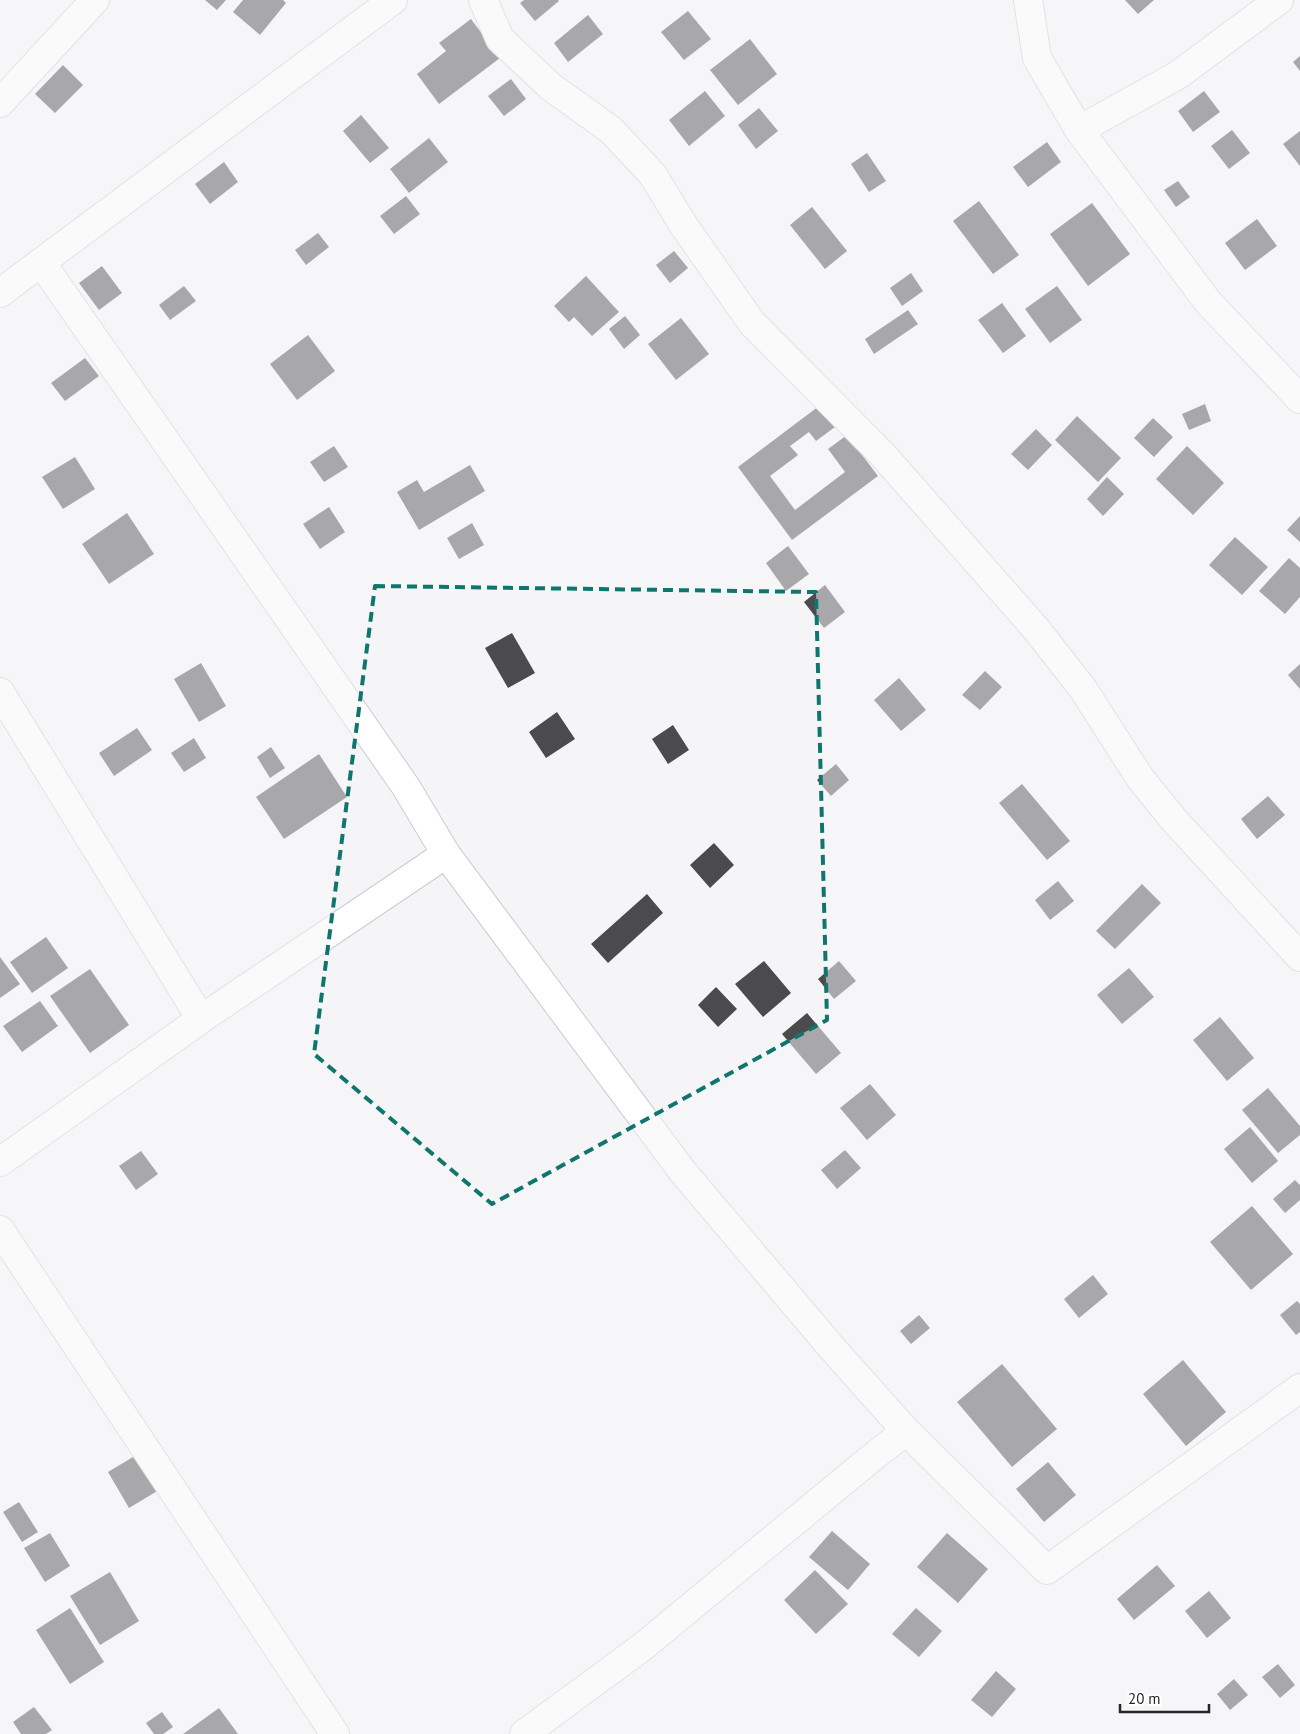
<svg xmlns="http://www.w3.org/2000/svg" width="1300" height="1734" viewBox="0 0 1300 1734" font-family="'PT Sans',sans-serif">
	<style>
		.building { fill: #4b4a4c }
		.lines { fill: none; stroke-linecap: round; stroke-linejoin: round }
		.minor-casing { stroke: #cbcbce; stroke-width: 30 }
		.minor { stroke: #fff; stroke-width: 28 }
		.marked { fill: none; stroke: #0f766e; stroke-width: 4; stroke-dasharray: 10 6; stroke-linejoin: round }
	</style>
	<rect width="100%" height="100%" fill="#f5f5f8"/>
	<!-- building -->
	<path class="building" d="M205 0H226L217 10Z
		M243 0H283L286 3 260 35 233 12Z
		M524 0H558L559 1 535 21 520 3Z
		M1125 0H1154L1138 14Z
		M688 11 711 39 684 60 661 32Z
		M588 15 603 34 568 62 554 43Z
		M471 19 500 58 439 104 417 74 446 51 439 43Z
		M750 39 777 74 738 105 710 70Z
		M1300 56V71L1293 62Z
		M63 65 83 85 55 113 35 94Z
		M511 79 526 99 504 116 488 96Z
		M705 91 725 116 689 146 669 120Z
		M1204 91 1220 112 1193 132 1178 111Z
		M759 108 778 131 756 149 738 125Z
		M361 115 389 148 370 163 343 131Z
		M1232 130 1250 153 1229 169 1211 146Z
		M1300 131V166L1283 144Z
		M429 138 448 162 409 193 390 169Z
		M1047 142 1061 162 1028 187 1013 167Z
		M867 153 886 181 869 192 851 164Z
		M224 162 238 182 210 204 195 184Z
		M1178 181 1190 197 1176 207 1164 190Z
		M406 196 420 214 394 234 380 216Z
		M979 201 1019 255 993 274 953 221Z
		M1092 203 1130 254 1088 286 1050 234Z
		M812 207 847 251 825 269 790 225Z
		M1257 219 1277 246 1245 270 1225 243Z
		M318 233 329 247 306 265 295 250Z
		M674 251 688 268 670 283 656 265Z
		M102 266 122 293 99 310 79 283Z
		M911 273 923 291 902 306 890 288Z
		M586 276 619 312 592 336 574 317 569 322 554 306Z
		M184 286 196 301 170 320 159 305Z
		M1057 286 1082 320 1050 343 1025 309Z
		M1002 303 1026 336 1003 353 978 320Z
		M908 310 918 324 874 354 865 339Z
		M625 316 640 335 624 349 609 329Z
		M681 318 709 354 676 380 648 344Z
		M308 335 335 371 297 400 270 364Z
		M85 358 99 376 65 401 51 383Z
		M823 403 839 424 816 441 809 432 790 446 798 455 770 476 795 510 845 472 828 449 847 435 878 476 792 540 738 467Z
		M1205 404 1211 421 1189 430 1182 414Z
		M1077 416 1121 458 1098 482 1055 440Z
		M1153 418 1173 437 1154 457 1134 438Z
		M1036 429 1052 445 1028 470 1011 454Z
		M334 446 348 467 324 482 310 462Z
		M1187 446 1224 483 1193 515 1156 479Z
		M75 457 95 489 63 509 42 477Z
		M470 465 485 491 419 530 397 492 417 480 424 492Z
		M1107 477 1124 494 1103 516 1087 499Z
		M329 507 345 532 320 549 303 524Z
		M127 513 154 554 109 584 82 544Z
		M1300 516V542L1287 530Z
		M472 523 484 545 459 559 447 538Z
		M1235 537 1268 567 1242 595 1209 565Z
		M788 546 809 574 786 591 766 563Z
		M1289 558 1300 568V597L1285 614 1259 591Z
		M825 585 845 612 824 628 804 602Z
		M512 633 535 673 508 688 485 648Z
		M201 663 226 706 199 722 174 679Z
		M1300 664V689L1288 675Z
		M985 671 1002 687 980 710 962 695Z
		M899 678 926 710 901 731 874 700Z
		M557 712 575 739 546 758 529 732Z
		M673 725 689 750 668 764 652 739Z
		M137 728 152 750 114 776 99 753Z
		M194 738 206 758 184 772 171 753Z
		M271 747 285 768 270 778 257 757Z
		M319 754 347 797 284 839 256 797Z
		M836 764 849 780 831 796 817 780Z
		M1022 784 1070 841 1047 860 999 803Z
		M1268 796 1285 815 1257 839 1241 819Z
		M714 843 734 865 710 888 690 865Z
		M1058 881 1074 901 1050 920 1035 900Z
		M1142 884 1161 903 1115 949 1096 931Z
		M647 894 663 913 608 963 591 944Z
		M46 937 68 968 32 993 10 962Z
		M0 957 20 984 0 998Z
		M764 961 791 993 763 1017 735 984Z
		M839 961 856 981 834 999 818 979Z
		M1129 968 1154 997 1122 1024 1097 995Z
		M90 969 129 1025 90 1053 50 996Z
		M716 987 737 1009 718 1027 698 1005Z
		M40 1001 58 1026 22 1052 3 1026Z
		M807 1013 841 1053 816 1074 782 1034Z
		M1220 1017 1254 1058 1227 1081 1193 1040Z
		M870 1084 896 1115 867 1140 840 1108Z
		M1268 1088 1300 1126V1135L1278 1153 1242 1110Z
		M1250 1127 1278 1161 1252 1183 1224 1149Z
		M845 1150 861 1168 837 1189 821 1170Z
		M141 1151 158 1174 136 1190 119 1166Z
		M1295 1180 1300 1185V1200L1285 1213 1273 1199Z
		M1252 1206 1293 1254 1251 1290 1210 1242Z
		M1093 1275 1108 1294 1079 1318 1064 1299Z
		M1297 1301 1300 1304V1332L1296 1335 1280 1315Z
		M919 1315 930 1328 911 1344 900 1331Z
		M1183 1360 1226 1412 1186 1446 1143 1394Z
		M1002 1364 1057 1429 1012 1467 957 1402Z
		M138 1454 159 1490 129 1508 108 1472Z
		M1048 1462 1076 1495 1044 1522 1016 1489Z
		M19 1502 38 1532 22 1542 3 1512Z
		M832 1531 870 1564 848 1590 809 1557Z
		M50 1533 70 1566 45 1582 24 1548Z
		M947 1533 988 1569 958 1603 917 1567Z
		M1157 1565 1175 1586 1134 1620 1117 1599Z
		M815 1570 848 1604 816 1634 784 1600Z
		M110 1572 139 1621 100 1645 70 1596Z
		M1209 1591 1231 1618 1207 1638 1185 1611Z
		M70 1608 104 1662 70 1684 36 1630Z
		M916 1608 942 1631 919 1657 892 1634Z
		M1278 1664 1295 1685 1280 1698 1262 1677Z
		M996 1671 1016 1689 992 1717 971 1700Z
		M1234 1679 1248 1695 1230 1710 1217 1694Z
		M34 1707 52 1730 46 1734H21L13 1722Z
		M219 1708 238 1734H183Z
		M162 1712 173 1727 163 1734H154L146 1723Z"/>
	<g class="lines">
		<defs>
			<path id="minor" d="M483 0 500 39 551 87 611 130 653 175 684 226 752 323 882 454 1037 630 1083 689 1140 778 1174 820 1300 957
				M1028 0 1037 58 1079 130 1208 302 1300 399
				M0 103 95 0
				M1079 130 1178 75 1279 0
				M41 262 406 787 446 854 683 1172 832 1348 906 1431 1047 1570 1300 1388
				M0 293 393 0
				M0 692 201 1019
				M0 1162 201 1019 446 854
				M0 1230 335 1734
				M524 1734 641 1648 874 1456 906 1431"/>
		</defs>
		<!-- minor casing -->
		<use href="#minor" class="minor-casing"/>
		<!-- minor -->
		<use href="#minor" class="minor"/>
	</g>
	<!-- marked area -->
	<path d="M0 0H1300V1734H0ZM375 586 816 592 827 1020 492 1204 314 1054Z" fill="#f5f5f8" fill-opacity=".55" fill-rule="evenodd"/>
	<path class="marked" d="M375 586 816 592 827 1020 492 1204 314 1054Z"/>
	<!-- scale -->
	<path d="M1120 1704v8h89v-8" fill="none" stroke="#242425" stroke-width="2.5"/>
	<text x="1128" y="1704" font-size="15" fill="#242425" stroke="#ffffff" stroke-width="4" paint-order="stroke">20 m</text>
</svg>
